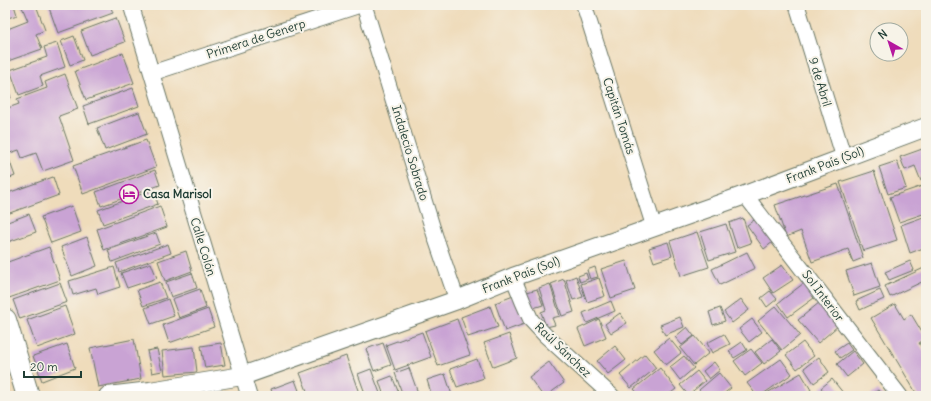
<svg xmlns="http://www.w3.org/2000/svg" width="931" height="401" viewBox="0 0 931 401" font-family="Delius,sans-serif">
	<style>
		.building { fill: #c9a3d4 }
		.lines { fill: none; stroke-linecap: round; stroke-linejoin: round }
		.minor-casing { stroke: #687563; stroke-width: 17 }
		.tertiary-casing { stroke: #687563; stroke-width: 20 }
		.primary-casing { stroke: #687563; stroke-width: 24 }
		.minor { stroke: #fff; stroke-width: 15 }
		.tertiary { stroke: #fff; stroke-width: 18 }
		.primary { stroke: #fff; stroke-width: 22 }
		.labels { text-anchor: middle; stroke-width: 4; stroke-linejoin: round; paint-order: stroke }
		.street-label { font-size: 12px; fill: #1f3d34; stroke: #f7f3e8 }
		.poi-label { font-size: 12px; font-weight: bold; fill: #1f3d34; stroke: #f7f3e8; text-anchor: start }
	</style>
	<rect width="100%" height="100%" fill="#f7f3e8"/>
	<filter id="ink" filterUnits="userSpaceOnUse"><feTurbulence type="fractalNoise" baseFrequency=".025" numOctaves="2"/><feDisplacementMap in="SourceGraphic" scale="8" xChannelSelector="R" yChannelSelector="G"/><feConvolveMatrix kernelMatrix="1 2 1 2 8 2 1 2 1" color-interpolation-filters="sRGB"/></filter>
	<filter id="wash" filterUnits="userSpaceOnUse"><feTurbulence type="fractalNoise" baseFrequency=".012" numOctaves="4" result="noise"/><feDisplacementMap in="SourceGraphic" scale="16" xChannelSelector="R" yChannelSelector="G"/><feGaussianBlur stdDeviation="0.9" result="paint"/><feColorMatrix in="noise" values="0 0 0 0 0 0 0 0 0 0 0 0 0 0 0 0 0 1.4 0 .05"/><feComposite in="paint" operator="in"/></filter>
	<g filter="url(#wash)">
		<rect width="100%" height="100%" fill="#efdcbb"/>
		<g id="blocks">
			<!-- building -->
			<path class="building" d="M5 5H14L17 15 5 19Z
				M20 5H36L45 30 36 34 42 49 5 62V30L28 21 22 7H21Z
				M48 5H110L113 13 58 33Z
				M116 18 125 42 90 55 81 31Z
				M74 36 83 60 70 65 61 41Z
				M57 43 65 67 40 76 43 86 19 95 10 70 47 57 44 47Z
				M123 53 134 83 86 100 75 71Z
				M65 74 78 109 59 116 74 160 43 171 36 153 22 158 19 150 7 154 15 176 5 180V126L9 124 5 109 19 104 17 99 47 88 45 82Z
				M5 81 11 98 5 100Z
				M133 88 139 106 89 124 83 106Z
				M139 112 147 134 105 150 97 128Z
				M146 140 156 167 83 194 73 166Z
				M925 148 926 179 921 181 915 166 905 170 900 157Z
				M897 161 906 188 888 194 879 167Z
				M155 170 160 185 101 206 96 192Z
				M874 171 897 240 863 251 840 182Z
				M53 177 59 195 7 214 5 208V194Z
				M838 184 863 258 853 262 848 249 812 262 801 231 786 237 775 205Z
				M922 186 926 197V213L899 222 890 197Z
				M153 190 158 204 103 224 98 210Z
				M72 206 81 232 51 243 41 217Z
				M160 206 167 227 104 250 97 229Z
				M29 214 36 232 5 243V223Z
				M926 216V247L910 253 901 225Z
				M743 218 751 243 737 248 729 223Z
				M757 218 774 241 764 249 747 225Z
				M726 224 735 252 709 260 700 232Z
				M697 232 709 267 681 276 670 241Z
				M156 233 160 244 112 262 108 250Z
				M87 237 97 266 72 276 61 247Z
				M668 242 672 256 654 262 649 248Z
				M168 244 171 253 119 272 116 263Z
				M49 247 60 280 9 298 5 287V263Z
				M186 251 192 271 165 281 158 261Z
				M747 252 755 268 720 285 712 269Z
				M626 261 635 290 611 298 601 269Z
				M910 261 914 270 889 280 885 272Z
				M151 263 157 278 127 288 121 273Z
				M872 263 880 287 854 296 846 271Z
				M782 265 793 280 773 293 763 278Z
				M114 267 120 287 98 294 96 288 73 295 69 281Z
				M595 267 598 277 590 279 587 270Z
				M924 268 926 272V280L890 297 885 286Z
				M192 273 197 288 171 297 166 282Z
				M586 273 588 279 580 282 578 276Z
				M576 276 583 297 573 300 566 280Z
				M599 278 605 296 587 302 581 284Z
				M564 279 574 312 562 316 551 284Z
				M160 282 166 298 143 306 137 290Z
				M60 283 67 302 20 319 13 300Z
				M804 283 814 298 788 317 778 303Z
				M550 284 560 316 552 318 555 325 546 327 541 312 546 310 539 288Z
				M200 289 206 308 179 318 172 299Z
				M537 289 543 305 530 309 524 293Z
				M880 290 884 299 860 310 856 301Z
				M770 291 777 299 767 307 761 298Z
				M516 295 527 323 505 331 495 303Z
				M168 299 174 316 151 324 145 308Z
				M741 299 749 310 732 323 724 312Z
				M611 301 615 311 587 323 583 313Z
				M820 302 839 325 818 343 798 320Z
				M895 304 904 319 911 314 926 339 919 343 926 354V396H918L871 318Z
				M65 306 75 334 37 348 27 320Z
				M490 306 498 327 468 337 461 317Z
				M776 306 800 335 782 350 758 321Z
				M720 308 725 321 713 325 709 312Z
				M208 309 214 327 169 343 163 325Z
				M620 313 627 323 611 333 605 324Z
				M680 317 684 327 665 335 660 325Z
				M457 319 470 355 438 366 425 331Z
				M599 319 606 337 585 346 578 329Z
				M752 319 762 332 749 342 739 329Z
				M687 327 694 336 682 345 675 337Z
				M422 332 431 357 395 370 386 345Z
				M509 334 517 358 493 367 484 343Z
				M724 334 730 344 712 353 707 343Z
				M695 336 709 353 694 365 680 348Z
				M669 338 681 353 666 365 654 350Z
				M134 339 141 379 98 387 90 348Z
				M772 339 781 351 764 364 755 352Z
				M742 342 747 350 734 358 729 351Z
				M803 342 814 356 797 369 786 355Z
				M221 343 225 365 205 368 201 346Z
				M383 343 391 365 374 371 366 349Z
				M847 343 852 350 840 358 835 351Z
				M67 344 75 368 42 381 33 356Z
				M615 346 626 360 608 374 597 361Z
				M194 347 197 372 165 375 162 351Z
				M157 349 162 371 152 373 147 351Z
				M751 349 762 363 745 376 734 361Z
				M853 351 863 364 847 377 837 364Z
				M645 354 656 368 631 388 620 375Z
				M346 356 360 396H309L300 373Z
				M684 356 694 368 680 380 670 367Z
				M819 357 829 372 814 383 804 368Z
				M477 359 484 378 457 387 450 369Z
				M781 359 792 374 760 396H757L747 383Z
				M549 362 564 383 546 396H543L529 377Z
				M714 362 720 370 709 379 703 371Z
				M409 368 419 396H403L395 373Z
				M660 368 676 389 667 396H640L634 389Z
				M371 369 381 396H366L358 374Z
				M697 371 705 381 688 395 680 385Z
				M719 373 731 388 721 396H703L699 390Z
				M801 373 811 390 801 396H762Z
				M445 374 452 395 448 396H432L427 380Z
				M392 376 400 396H384L379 381Z
				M832 379 844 394 841 396H827L821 388Z
				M295 380 301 396H273L271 389Z
				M878 390 883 396H870Z"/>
		</g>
	</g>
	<g filter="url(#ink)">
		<use href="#blocks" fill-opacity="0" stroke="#687563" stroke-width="1"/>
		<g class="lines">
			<defs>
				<path id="minor" d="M131 5 249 396
					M364 5 435 236 457 300
					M584 5 654 227
					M797 5 844 158
					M152 73 360 5
					M745 195 900 396
					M513 277 523 302 531 320 545 335 612 396"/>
				<path id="tertiary" d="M108 396 150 391 242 376 457 300 513 277 745 195 926 127"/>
				<path id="primary" d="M5 320 28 396"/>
			</defs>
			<!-- minor casing -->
			<use href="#minor" class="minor-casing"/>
			<!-- tertiary casing -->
			<use href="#tertiary" class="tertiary-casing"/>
			<!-- primary casing -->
			<use href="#primary" class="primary-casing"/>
			<!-- minor -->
			<use href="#minor" class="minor"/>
			<!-- tertiary -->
			<use href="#tertiary" class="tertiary"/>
			<!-- primary -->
			<use href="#primary" class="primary"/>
		</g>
	</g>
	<!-- icons -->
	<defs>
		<symbol id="hotel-ring" viewBox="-11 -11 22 22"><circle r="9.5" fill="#f7f3e8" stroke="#b5179e" stroke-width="1.5"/><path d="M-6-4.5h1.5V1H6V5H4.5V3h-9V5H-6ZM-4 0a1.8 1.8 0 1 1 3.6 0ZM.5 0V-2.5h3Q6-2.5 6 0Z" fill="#b5179e"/></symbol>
	</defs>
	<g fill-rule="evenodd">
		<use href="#hotel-ring" x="118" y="183" width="22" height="22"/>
	</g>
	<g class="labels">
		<!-- street labels -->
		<g class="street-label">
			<text transform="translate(256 39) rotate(-18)" y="4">Primera de Generp</text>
			<text transform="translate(820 82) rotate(73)" y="4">9 de Abril</text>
			<text transform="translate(619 116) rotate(72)" y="4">Capitán Tomás</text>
			<text transform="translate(410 153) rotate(73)" y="4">Indalecio Sobrado</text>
			<text transform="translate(825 165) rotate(-21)" y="4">Frank País (Sol)</text>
			<text transform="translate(203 247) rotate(73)" y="4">Calle Colón</text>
			<text transform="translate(521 275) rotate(-21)" y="4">Frank País (Sol)</text>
			<text transform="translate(823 296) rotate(53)" y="4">Sol Interior</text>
			<text transform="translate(563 350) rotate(44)" y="4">Raúl Sánchez</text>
		</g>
		<!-- poi labels -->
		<g class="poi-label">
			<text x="143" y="198">Casa Marisol</text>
		</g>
	</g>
	<!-- margin -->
	<rect width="931" height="401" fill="none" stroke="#f7f3e8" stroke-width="20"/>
	<!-- north arrow -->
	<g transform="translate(889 42) rotate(321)"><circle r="19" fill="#f7f3e8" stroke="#a1aaa0"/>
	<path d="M0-3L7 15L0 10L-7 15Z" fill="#b5179e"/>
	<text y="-6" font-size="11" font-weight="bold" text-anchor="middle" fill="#1f3d34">N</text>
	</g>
	<!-- scale -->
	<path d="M24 371v6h57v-6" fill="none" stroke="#1f3d34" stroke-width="2"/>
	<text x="30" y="371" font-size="12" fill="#1f3d34" stroke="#f7f3e8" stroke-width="3" paint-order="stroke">20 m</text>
</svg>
